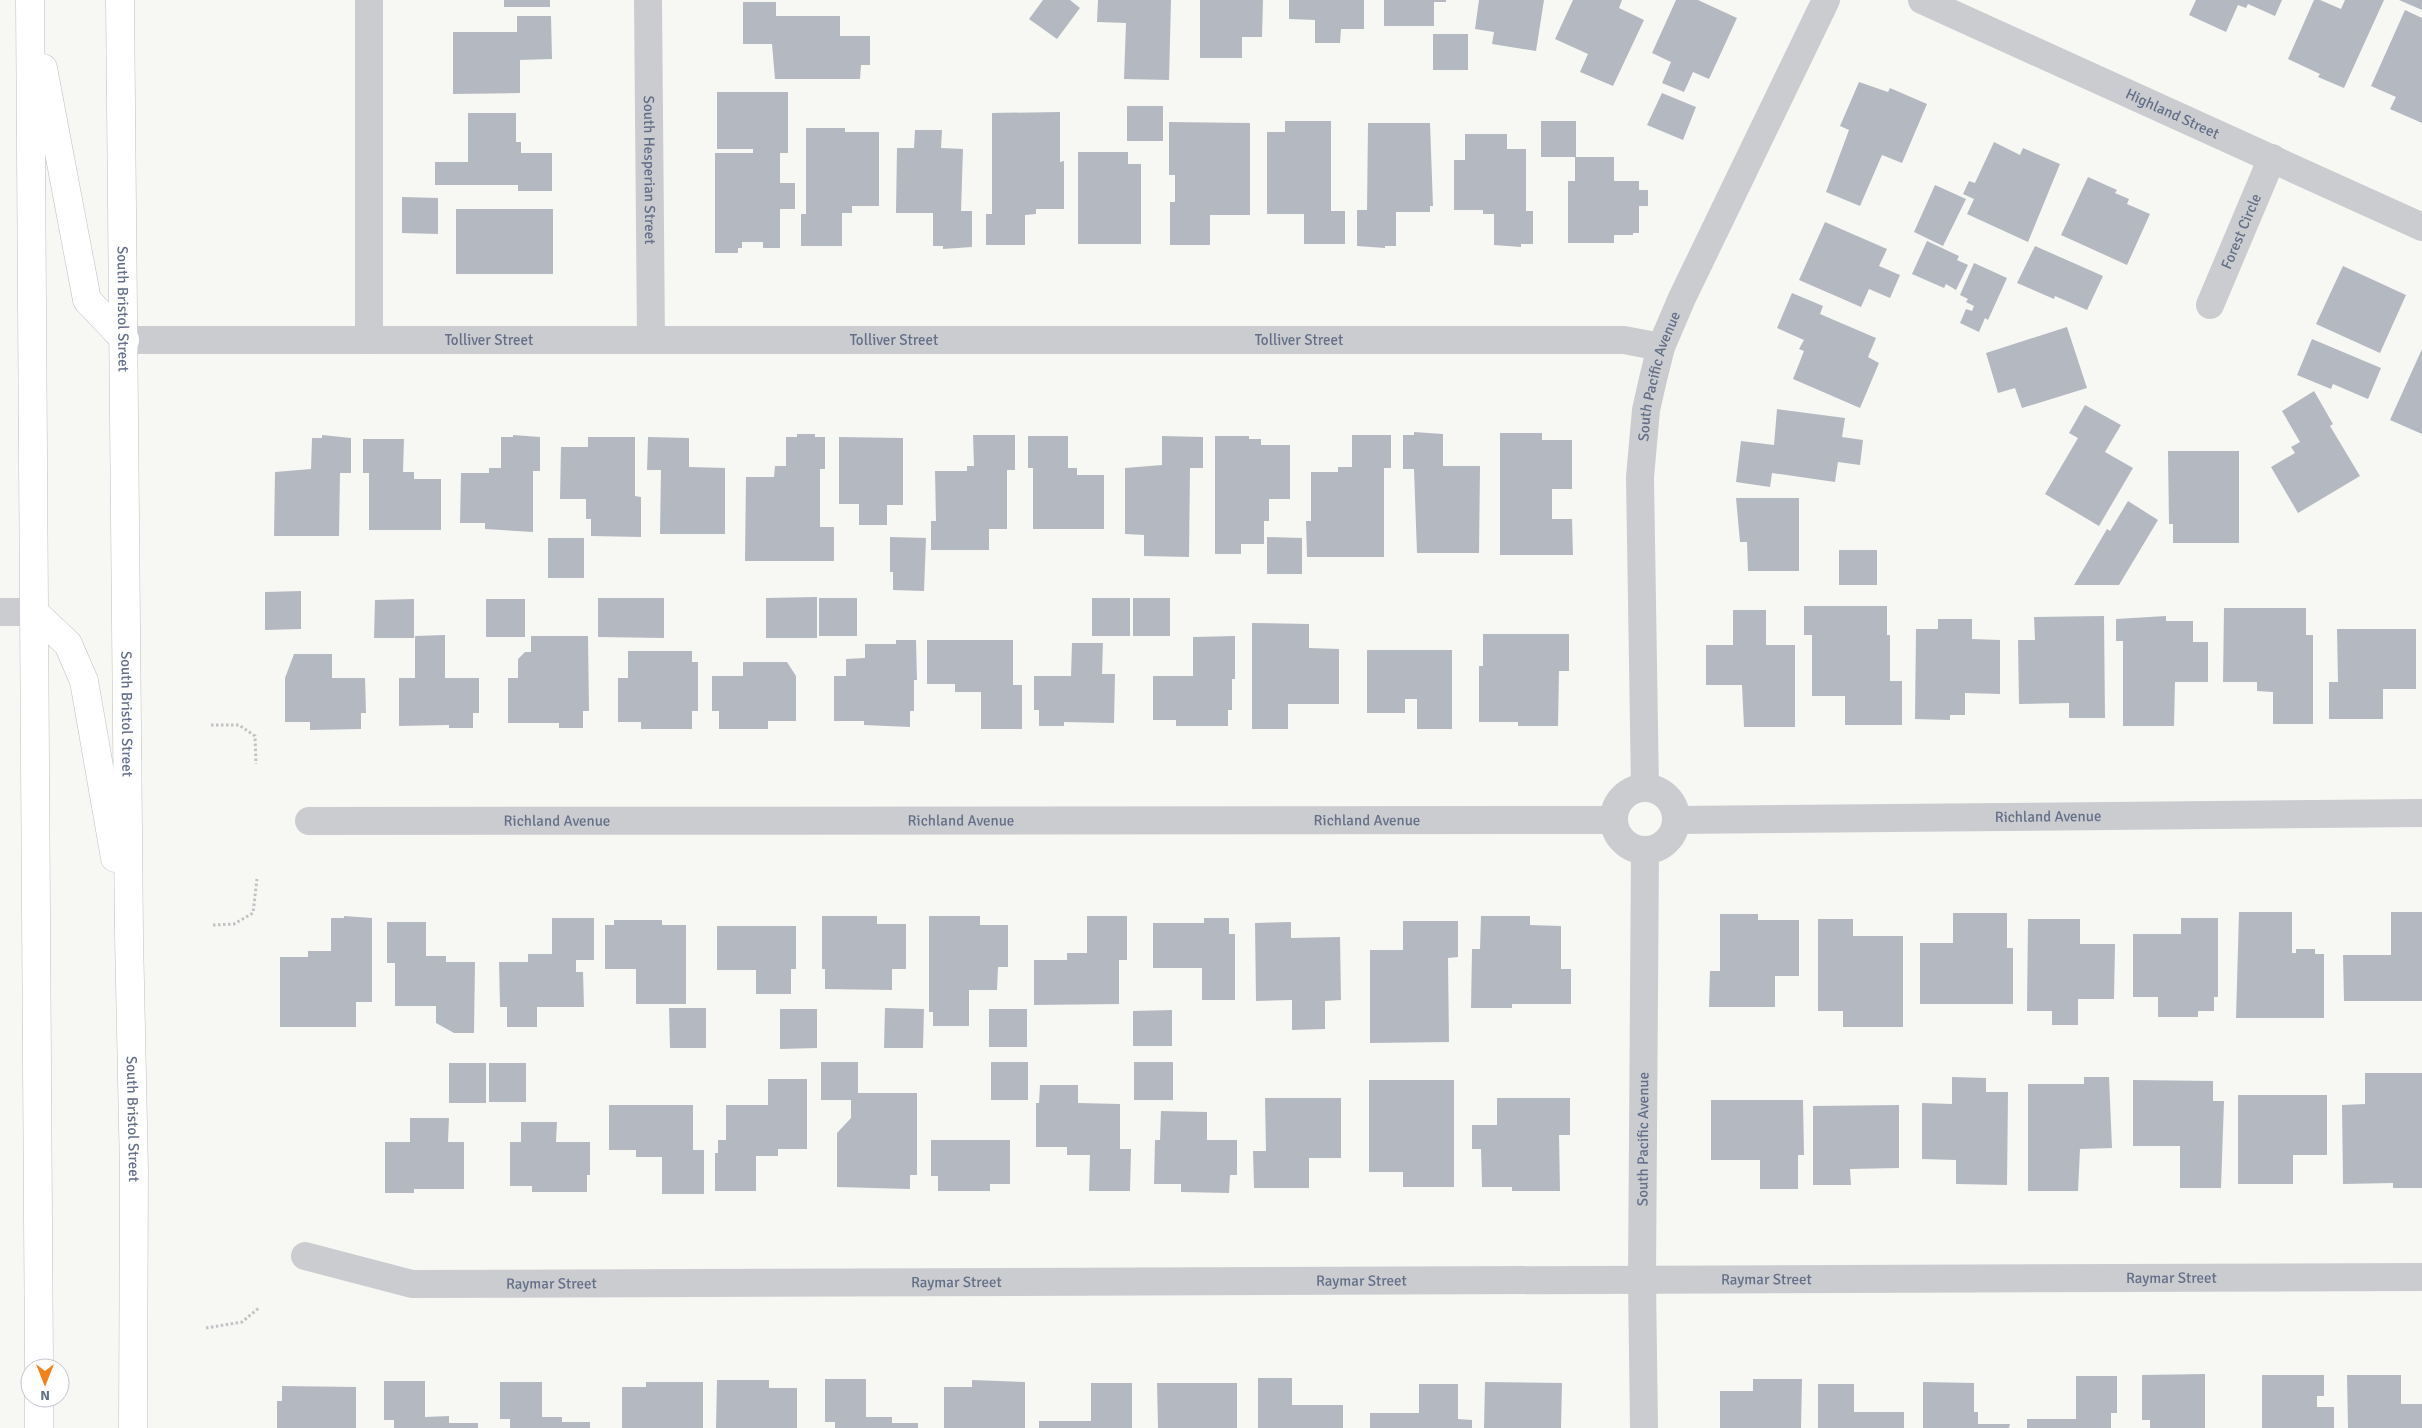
<svg xmlns="http://www.w3.org/2000/svg" width="2422" height="1428" viewBox="0 0 2422 1428" font-family="Signika,sans-serif">
	<style>
		.building { fill: #b4b8c1 }
		.lines { fill: none; stroke-linecap: round; stroke-linejoin: round }
		.major-casing { stroke: #bcbec3; stroke-width: 29 }
		.path { stroke: #c0c2c5; stroke-width: 3; stroke-dasharray: 2.5 2.5; stroke-linecap: butt }
		.minor { stroke: #caccd0; stroke-width: 28 }
		.major { stroke: #fff; stroke-width: 28 }
		.labels { text-anchor: middle; stroke-width: 5; stroke-linejoin: round; paint-order: stroke }
		.street-label { font-size: 15px; fill: #646f88; stroke: #fff }
	</style>
	<rect width="100%" height="100%" fill="#f7f8f4"/>
	<!-- building -->
	<path class="building" d="M504 0H550V7H504Z
		M1043 0H1070L1080 8 1057 39 1029 19Z
		M1098 0H1171L1169 80 1124 79 1126 23 1097 22Z
		M1200 0H1263L1262 37H1242V58H1200Z
		M1289 0H1364V29H1341L1340 43H1315V20L1289 19Z
		M1384 0H1446V2H1434V26H1384Z
		M1479 0H1544L1536 51 1492 44 1494 32 1475 29Z
		M1573 0H1622L1619 8 1644 20 1613 86 1580 72 1588 54 1555 39Z
		M1676 0H1698L1737 18 1709 79 1693 72 1684 92 1662 83 1671 62 1652 53Z
		M2196 0H2282L2275 16 2248 4 2246 8 2238 5 2226 32 2189 15Z
		M2314 0H2320L2341 9 2345 0H2384L2344 88 2318 77 2320 74 2288 59Z
		M2399 0H2422V10Z
		M743 2H776V16H840V36H870V65H861L860 79H775L772 44H743Z
		M2405 10 2422 18V123L2390 109 2396 97 2371 86Z
		M517 16H551L552 59 520 60V93L453 94V32H517Z
		M1433 34H1468V70H1433Z
		M1859 82 1888 92 1890 88 1927 104 1902 163 1882 155 1860 206 1826 192 1849 130 1840 126Z
		M717 92H788V153H780V183H795V209H780V248H763V242H742V248H738V253H715V153H753V149H717Z
		M1662 93 1696 107 1683 140 1647 125Z
		M1127 106H1163V141H1127Z
		M1060 112V162L1064 161V209H1036V214L1025 215V245H986V214H992V113Z
		M468 113H516V142H521V153H552V191H518V185H435V162H468Z
		M1285 121H1331V211H1345V244H1304V214H1267V132H1285Z
		M1541 121H1576V157H1614V181H1639V190H1648V206H1639V233H1633V235H1614V243H1568V181H1575V157H1541Z
		M1169 122 1250 123V215H1210V245H1170V202H1175V175H1169Z
		M1368 123H1430L1433 206H1430V212H1396V246H1385V248L1357 246V210H1367Z
		M806 128H845V132H879V206H852V213H842V246H801V214H806Z
		M915 130H942L941 148 963 149 961 211H972V247L943 249V246H933V213H896L897 148H914Z
		M1465 134H1507V149H1526V211H1533V244H1521V247L1494 245V214H1483V210H1454V160H1465Z
		M1994 142 2020 155 2023 148 2060 164 2028 242 1967 214 1974 199 1963 194 1969 181 1975 183Z
		M1078 152H1128V164H1141V244H1078Z
		M2088 177 2117 190 2115 193 2129 199 2127 204 2150 214 2127 265 2061 235Z
		M1935 185 1966 199 1943 246 1914 232Z
		M402 197 438 198V234L402 233Z
		M456 209H553V274H456Z
		M1825 222 1887 249 1879 266 1900 275 1890 298 1869 289 1861 307 1799 280Z
		M1927 241 1959 256 1957 260 1968 265 1956 290 1946 284 1944 288 1912 274Z
		M2035 246 2103 276 2087 310 2055 296 2054 299 2017 283Z
		M1974 263 2007 278 1988 320 1985 318 1979 332 1960 323 1966 309 1972 311 1974 306 1966 302 1968 299 1960 295Z
		M2343 266 2406 295 2380 353 2316 324Z
		M1792 293 1823 306 1820 314 1876 338 1868 357 1879 363 1860 408 1793 379 1804 351 1799 349 1804 340 1777 328Z
		M2067 327 2087 388 2022 408 2015 388 1998 393 1986 353Z
		M2312 339 2381 368 2368 399 2333 384 2331 389 2297 375Z
		M2422 349V434L2390 420Z
		M2314 391 2333 424 2330 426 2360 476 2298 513 2271 467 2295 453 2291 447 2300 442 2282 411Z
		M2085 405 2121 425 2105 452 2133 468 2099 526 2045 494 2078 438 2069 433Z
		M1777 409 1845 418 1842 437 1863 440 1860 465 1838 462 1835 482 1772 473 1770 487 1736 482 1741 441 1774 445Z
		M1414 432 1443 434V466H1480L1479 553H1417L1414 469H1403V435H1414Z
		M1500 433H1542V440H1572V489H1552V519H1572L1573 555H1500Z
		M797 434H815V437H825V469H820V527H834V561H745L746 477H774L775 466H786V437H797Z
		M322 435 351 438V473H340L339 536H274L275 472 311 469 312 438H322Z
		M513 435 540 437V471H533V532L485 529V523H460L461 473H489V468H501V437H513Z
		M973 435H1015V470H1007V529H989V550H931V521H936L935 471H967V466H974Z
		M1352 435H1391V468H1384V557H1307L1306 521H1311V472H1338V467H1352Z
		M1028 436H1068V468H1077V475H1104V529H1033V468H1028Z
		M1162 436 1203 437V468H1190L1189 557 1144 556V535L1125 534V468L1162 465Z
		M1215 436H1249V439H1261V445H1290V499H1269V521H1264V544H1241V554H1215Z
		M588 437H635V496L641 497V537L591 536V519H586V499H560L561 447H588Z
		M648 437 689 438V467L725 468V534H660L661 470H647Z
		M839 437 903 438V505H887V525H859V504H839Z
		M363 439H404L403 472H414V479H441V530H369V473H363Z
		M2168 451H2239V543H2173V524H2169Z
		M1736 498H1799V571H1748L1747 542H1740Z
		M2128 501 2158 520 2119 585H2074L2107 529 2110 531Z
		M890 537 926 538 924 591 893 590V572H890Z
		M1267 537 1302 538V574H1267Z
		M548 538H584V578H548Z
		M1839 550H1877V585H1839Z
		M301 591V629L265 630V592Z
		M817 597V638H766V598Z
		M598 598H664V638L598 637Z
		M819 598H857V636H819Z
		M1092 598H1130V636H1092Z
		M1133 598H1170V636H1133Z
		M414 599V638H374L375 600Z
		M486 599H525V637H486Z
		M1804 606H1887V635H1890V681H1902V725H1845V696H1812V635H1804Z
		M2224 608H2306V635H2313V724H2273V692L2257 691V682H2223Z
		M1733 610H1766V645H1795V727H1744L1742 685H1706V645H1733Z
		M2104 616 2105 718H2069V703L2019 704 2018 640H2035L2034 617Z
		M2166 616V621H2193V642H2208V682H2175L2174 726H2123V641H2116V619Z
		M1938 619H1972V639L2000 640V694L1965 693V715H1950V720L1915 719 1916 629H1938Z
		M1252 623 1309 624V648L1339 649V704H1288V729H1252Z
		M2337 629H2416V689H2383V719H2329V682H2338Z
		M1483 634H1569V671H1559L1558 726H1518V722H1479V666H1483Z
		M445 635V678H479V713H473V728H449V725L399 726V678H415V636Z
		M531 636H588L589 711H583V728H559V723H508V678H518V659L525 652H531Z
		M1235 636V679H1232V710H1228V726H1176V720H1153V676H1193V637Z
		M896 640H916L917 680H914V711H910V727L864 725V721H834V676H846V659L865 658V644H896Z
		M927 640H1013V685H1022V729H981V692H955V684H927Z
		M1072 643H1103L1102 674H1115L1114 723 1064 722V726H1039V710H1034V676H1071Z
		M1367 650H1452V729H1417V699H1405V713H1367Z
		M628 651H692V662H698V711H692V729H641V722H618V678H628Z
		M294 654H332V678H365L366 713H361V729L310 730V722H285V678Z
		M743 662H787L796 676V721H768V729H719V711H712V676H743Z
		M2239 912H2292V953H2296V949H2315V954H2324V1018H2236Z
		M2391 912H2422V1001H2344L2343 955H2391Z
		M1953 913H2007V948H2013V1004H1920V943H1953Z
		M1720 914H1758V920H1799V976H1775V1007H1709L1710 971H1720Z
		M344 916 372 918V1002H356V1027H280V957H308V951H331V918H344Z
		M822 916H877V924H906V969H892V990L825 989V969H822Z
		M929 916H980V925H1008V967H998L997 990H969V1026H933V1012H929Z
		M1087 916H1127V960H1119V1004L1034 1005V960H1067V953H1087Z
		M1481 916H1530V925L1561 926V969H1571V1004H1512V1008H1471L1472 949H1480Z
		M552 918H594V960H576V972H583L584 1007H537V1027H507V1007H500L499 962H528V954H552Z
		M1204 918H1229V934H1235V1000H1202V968H1153V923H1204Z
		M2181 918H2218V997H2214V1011H2198V1017H2158V997H2133V934H2181Z
		M1818 919H1853V936H1903V1027H1843V1011H1818Z
		M2028 919H2080V944H2115L2114 999H2078V1025H2052V1011H2027Z
		M614 920H662V925H686V1004H636V969H605V925H614Z
		M1403 921H1458V957L1448 958 1449 1042 1370 1043V950H1403Z
		M387 922H426V956H446V962H475L474 1033H454L436 1023V1006H395V963H387Z
		M1291 922V938L1340 937 1341 1000 1325 1001V1029L1292 1030V1000L1256 1001 1255 923Z
		M717 926H796V969H791V994H756V970H717Z
		M669 1008H706V1048H670Z
		M885 1008 924 1009 923 1048H884Z
		M780 1009H817V1048L780 1049Z
		M989 1009H1027V1047H989Z
		M1172 1010V1046H1133V1011Z
		M821 1062H858V1093H917V1175H910V1189L837 1187V1133L851 1118V1100H821Z
		M991 1062H1028V1100H991Z
		M1134 1062H1173V1100H1134Z
		M449 1063H486V1103H449Z
		M489 1063H526V1102H489Z
		M2365 1073H2422V1188H2393V1183L2343 1184 2342 1105 2365 1104Z
		M1952 1077 1986 1078V1092H2008L2007 1185 1956 1184V1160L1922 1159V1103L1952 1104Z
		M2084 1077H2109L2112 1148 2080 1149 2078 1191H2028V1084H2084Z
		M768 1079H807V1149H778V1156H756V1191H715V1153H718V1140H726V1105H768Z
		M1369 1080H1454V1187H1403V1172H1369Z
		M2133 1080 2213 1081V1101H2224L2221 1188H2180V1146H2133Z
		M1040 1085H1078V1103L1120 1104V1149H1131L1130 1191H1089L1090 1155H1067V1147H1036V1103H1039Z
		M2238 1095H2327V1155H2293V1184H2238Z
		M1265 1098H1341V1158H1309V1188H1254L1253 1151H1266Z
		M1497 1098H1570V1135H1559L1560 1191H1512V1187H1482L1481 1149H1472V1125H1497Z
		M1711 1100H1803L1804 1155H1798V1189H1760V1160H1711Z
		M609 1105H693V1150H704V1194H662V1157H636V1150H609Z
		M1899 1105V1168L1850 1169 1851 1185H1813V1106Z
		M1161 1111 1207 1112V1140H1237V1175H1230L1229 1193 1181 1192V1184H1154L1155 1140H1160Z
		M410 1118H449L448 1142H464V1189H414V1193H385V1142H410Z
		M521 1122H557L556 1142H590V1175H587V1192H532V1186H510V1142H521Z
		M931 1140H1010V1184H990V1191H938V1176H931Z
		M2205 1374V1428H2150V1420H2142V1375Z
		M2262 1375H2324V1396H2317V1407H2334V1428H2262Z
		M2347 1375H2401V1404H2422V1428H2348Z
		M2076 1376H2117V1413H2111V1428H2027V1419H2076Z
		M1258 1378H1292V1405H1343V1428H1258Z
		M825 1379H866V1417H892V1423H918V1428H835V1422H825Z
		M1753 1379H1802L1801 1428H1720V1391H1753Z
		M717 1380H769V1388H797V1428H716Z
		M972 1380 1025 1382V1428H944V1387H972Z
		M384 1381H425V1417L449 1416V1423H478V1428H394V1420H384Z
		M500 1382H542V1417H562V1422H590V1428H510V1419H500Z
		M646 1382H703V1428H622V1387H646Z
		M1485 1382 1562 1383 1561 1428H1484Z
		M1923 1382 1974 1383V1412H1978V1424H2010L2009 1428H1923Z
		M1091 1383H1132V1428H1039V1421H1091Z
		M1157 1383H1237V1428H1158Z
		M1419 1384H1458V1419L1472 1420V1428H1370V1413H1419Z
		M1818 1384H1854V1412H1904V1428H1818Z
		M282 1386 356 1387V1428H277V1401H282Z"/>
	<g class="lines">
		<defs>
			<g id="major">
				<path d="M30 0 39 1368"/>
				<path id="s10" d="M120 0 129 936 134 1172 133 1428"/>
				<path d="M43 68 87 300 125 340"/>
				<path d="M34 612 68 644 84 681 115 858"/>
				<path d="M39 1428V1398"/>
			</g>
		</defs>
		<!-- major casing -->
		<use href="#major" class="major-casing"/>
		<!-- path -->
		<path class="path" d="M211 725H239L255 736 256 764
			M213 925 234 924 253 913 257 879
			M206 1328 242 1322 260 1307"/>
		<!-- minor -->
		<g class="minor">
			<path id="s1" d="M648 0 651 340"/>
			<path id="s2" d="M1922 0 2422 227"/>
			<path id="s3" d="M2210 305 2272 158"/>
			<path id="s4" d="M125 340H1624L1661 347"/>
			<path d="M369 340V0"/>
			<path d="M0 612H34"/>
			<path id="s5" d="M1645 788 1640 477 1646 410 1653 379 1661 347 1682 298 1826 0"/>
			<circle cx="1645" cy="819" r="31"/>
			<path id="s6" d="M1676 820 2422 813"/>
			<path id="s7" d="M309 821 1613 820"/>
			<path id="s8" d="M305 1256 412 1284 2422 1277"/>
			<path id="s9" d="M1644 1428 1642 1280 1645 850"/>
		</g>
		<!-- major -->
		<use href="#major" class="major"/>
	</g>
	<g class="labels">
		<!-- street labels -->
		<g class="street-label">
			<text dy="5" stroke="none"><textPath href="#s2" startOffset="275">Highland Street</textPath></text>
			<text dy="5" stroke="none"><textPath href="#s1" startOffset="170">South Hesperian Street</textPath></text>
			<text dy="5" stroke="none"><textPath href="#s3" startOffset="80">Forest Circle</textPath></text>
			<text dy="5" stroke="none"><textPath href="#s10" startOffset="309">South Bristol Street</textPath></text>
			<text dy="5" stroke="none"><textPath href="#s4" startOffset="364">Tolliver Street</textPath></text>
			<text dy="5" stroke="none"><textPath href="#s4" startOffset="769">Tolliver Street</textPath></text>
			<text dy="5" stroke="none"><textPath href="#s4" startOffset="1174">Tolliver Street</textPath></text>
			<text dy="5" stroke="none"><textPath href="#s5" startOffset="414">South Pacific Avenue</textPath></text>
			<text dy="5" stroke="none"><textPath href="#s10" startOffset="714">South Bristol Street</textPath></text>
			<text dy="5" stroke="none"><textPath href="#s6" startOffset="372">Richland Avenue</textPath></text>
			<text dy="5" stroke="none"><textPath href="#s7" startOffset="652">Richland Avenue</textPath></text>
			<text dy="5" stroke="none"><textPath href="#s7" startOffset="1058">Richland Avenue</textPath></text>
			<text dy="5" stroke="none"><textPath href="#s7" startOffset="248">Richland Avenue</textPath></text>
			<text dy="5" stroke="none"><textPath href="#s10" startOffset="1119">South Bristol Street</textPath></text>
			<text dy="5" stroke="none"><textPath href="#s9" startOffset="289">South Pacific Avenue</textPath></text>
			<text dy="5" stroke="none"><textPath href="#s8" startOffset="1870">Raymar Street</textPath></text>
			<text dy="5" stroke="none"><textPath href="#s8" startOffset="1465">Raymar Street</textPath></text>
			<text dy="5" stroke="none"><textPath href="#s8" startOffset="1060">Raymar Street</textPath></text>
			<text dy="5" stroke="none"><textPath href="#s8" startOffset="655">Raymar Street</textPath></text>
			<text dy="5" stroke="none"><textPath href="#s8" startOffset="250">Raymar Street</textPath></text>
		</g>
	</g>
	<!-- north arrow -->
	<g transform="translate(45 1383) rotate(180)"><circle r="24" fill="#ffffff" stroke="#c1c5cf"/>
	<path d="M0-4L9 19L0 12L-9 19Z" fill="#f2821a"/>
	<text y="-8" font-size="14" font-weight="bold" text-anchor="middle" fill="#646f88">N</text>
	</g>
</svg>
